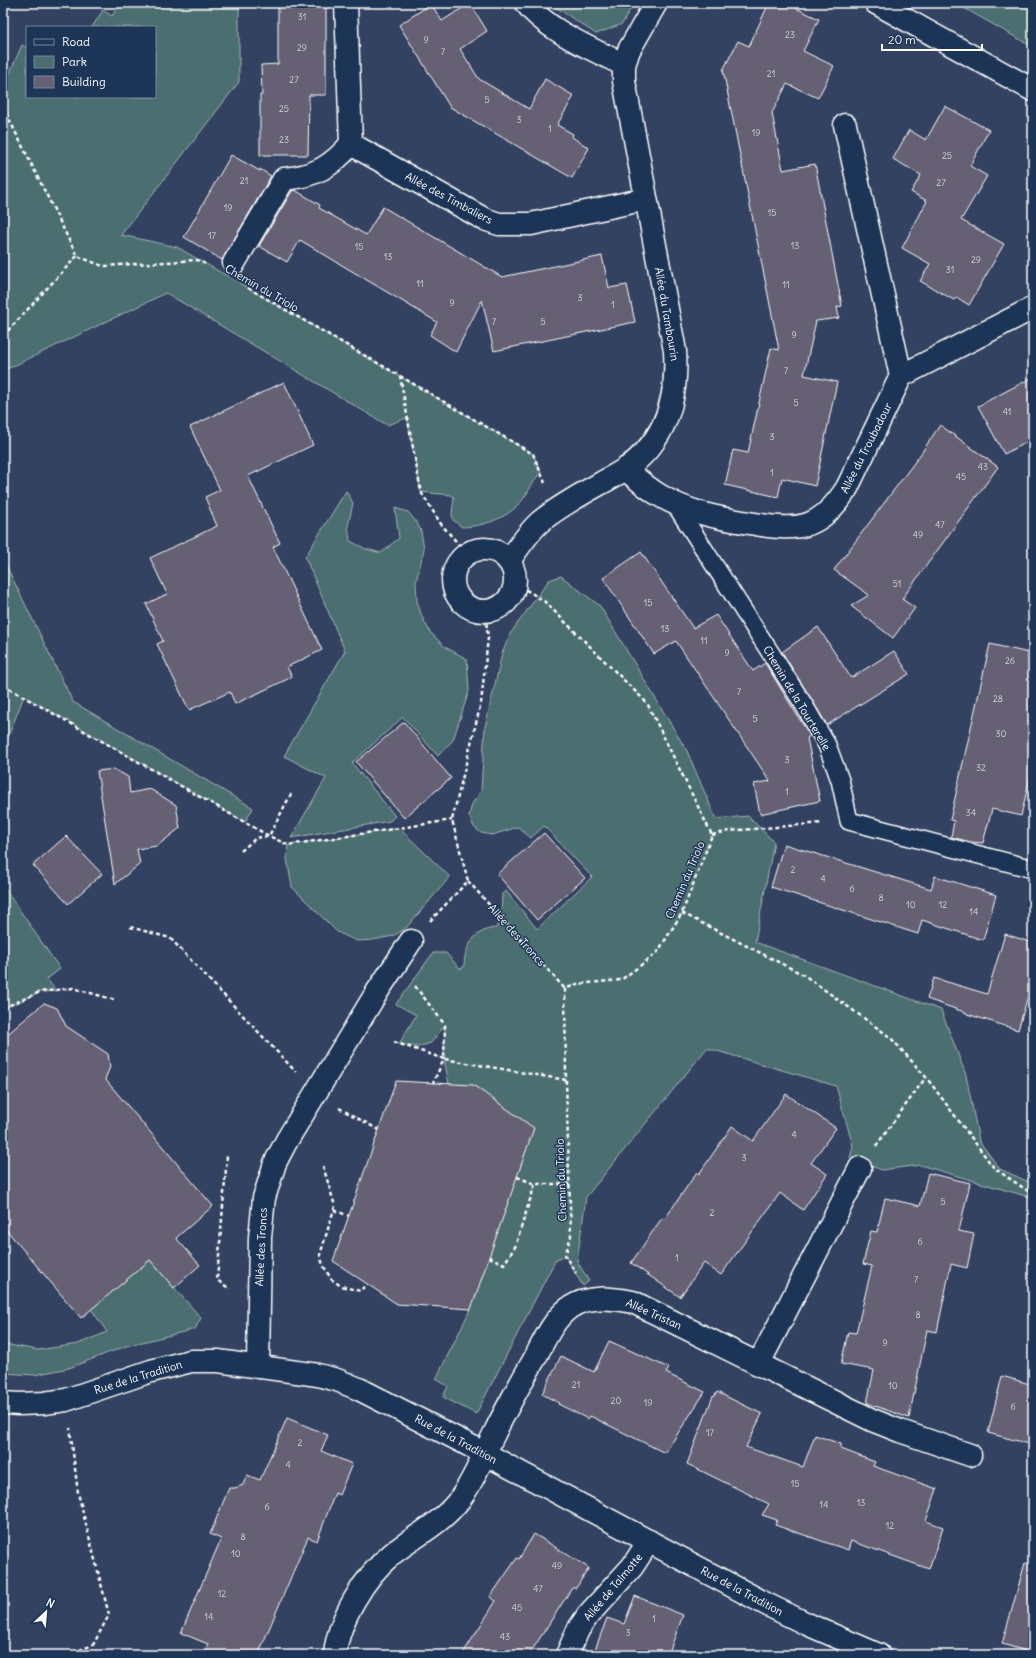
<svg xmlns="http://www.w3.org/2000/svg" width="1036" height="1658" viewBox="0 0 1036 1658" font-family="Delius,sans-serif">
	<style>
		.green { fill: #4b6e70; stroke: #a5b6b8 }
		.building { fill: #666175; stroke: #fff }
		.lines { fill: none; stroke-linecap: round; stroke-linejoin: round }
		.service-casing { stroke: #fff; stroke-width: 20 }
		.minor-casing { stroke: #fff; stroke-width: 25 }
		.tertiary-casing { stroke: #fff; stroke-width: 25 }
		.path { stroke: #fff; stroke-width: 2.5; stroke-dasharray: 4 3; stroke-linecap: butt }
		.service { stroke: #1d3557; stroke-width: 17 }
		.minor { stroke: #1d3557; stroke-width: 22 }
		.tertiary { stroke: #1d3557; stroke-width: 22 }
		.labels { text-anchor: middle; stroke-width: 3; stroke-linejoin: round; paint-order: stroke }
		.number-label { font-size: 9px; fill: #d9d8dc }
		.street-label { font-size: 11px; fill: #fff; stroke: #1d3557 }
	</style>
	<rect width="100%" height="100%" fill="#334260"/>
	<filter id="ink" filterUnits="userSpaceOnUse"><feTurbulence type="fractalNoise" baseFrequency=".025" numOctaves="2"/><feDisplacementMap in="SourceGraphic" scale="8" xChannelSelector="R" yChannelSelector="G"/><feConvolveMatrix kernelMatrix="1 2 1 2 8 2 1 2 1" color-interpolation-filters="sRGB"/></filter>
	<g filter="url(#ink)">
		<!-- green -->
		<path class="green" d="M120 3H239V82L121 235 177 247 533 454 541 472C534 480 530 489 524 498 509 518 486 526 462 527L453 520 452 514 454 497 451 495 421 492 407 418 387 425 166 293 3 371V88L22 45 27 48V97H155V27H92L103 10 112 16Z
			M553 3H634L622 24 596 34 554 6Z
			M955 3H1033V47Z
			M346 491 353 503 348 526 350 541 366 549 381 553 399 538 395 508 408 512 417 523 421 531 424 549 416 582 417 601 422 617 430 632 445 647 467 659 469 691 453 740 438 756 403 717 352 763 395 816 390 821 291 838 326 778 284 756 345 651 305 557Z
			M3 559 73 702 253 808 245 822 24 696 3 750Z
			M561 576 600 606 687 751 716 819 748 816 774 842 755 942 941 1010 966 1075 979 1141 1000 1169 1031 1183 1029 1197 920 1165 882 1170 850 1158 853 1146 836 1086 707 1048 586 1197 577 1261 589 1281 583 1286 565 1256 555 1261 476 1414 443 1397 448 1386 436 1379 471 1308 449 1084 444 1059 445 1025 431 1043 418 1047 399 1044 416 1015 396 1004 433 953H446L460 969 464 967C464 947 475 929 496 928L501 918 502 894 506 891 537 929 592 877 544 826 531 838 518 827 492 835 481 833 474 827 469 816 472 804 481 791 485 727 502 654 510 634 549 580Z
			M399 828 450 877 406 928 393 936 373 940 357 941 337 932 292 887 287 859 288 845Z
			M3 886 60 969 47 979 56 991 40 992 3 1009Z
			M150 1260 201 1318 195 1329 126 1346 69 1368 34 1375 3 1373V1344L38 1350 78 1344 107 1332 91 1309Z"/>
		<!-- building -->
		<path class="building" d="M278 3H326V95H309L308 155H260V95H262L261 65 278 64Z
			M470 3 487 31 460 49 479 79 529 109 545 79 574 96 557 125 573 134 572 137 589 148 572 178 450 107 399 25 431 4 442 21Z
			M769 3H785L819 19 803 51 834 66 818 98 787 84 772 113 783 170 815 164 842 306 837 307 839 318 816 321 804 375 837 382 815 486 782 478 778 497 725 485 733 450 748 453 771 348 779 350 723 70 738 41 749 46Z
			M945 106 989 130 970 166 987 176 961 220 1004 244 969 305 956 297 954 300 920 281 930 264 902 248 927 201 911 192 921 175 893 159 909 130 926 140Z
			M231 155 260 171V169L271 176 222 260 184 237Z
			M295 190 320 205 319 208 366 235 383 207 502 277 602 256 609 288 627 285 635 322 494 351 482 300 456 352 430 335 437 322 300 240 287 262 259 246 292 191Z
			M1033 377V439L1004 454 978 406Z
			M284 382 313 445 248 476 280 543 273 547 322 650 287 667 292 677 235 704 230 692 189 710 157 644 163 641 146 604 167 594 150 558 217 526 205 497 220 490 190 427Z
			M940 425 998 467 902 599 915 608 893 638 851 606 869 595 834 570 920 455Z
			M641 552 693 628 716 615 753 671 765 663 810 736 807 738 820 801 760 814 754 784 770 781 676 641 654 654 603 578Z
			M818 627 851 678 894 651 909 674 827 725 782 652Z
			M990 644 1033 654V764L1021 816 992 809 983 843 971 842 951 837 954 821 950 820Z
			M404 722 451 778 404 818 356 762Z
			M114 769 128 777 130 793 150 789 176 805 180 828 157 846 137 849 140 864 115 884 97 771Z
			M544 833 585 878 537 920 497 874Z
			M66 836 102 874 68 904 33 865Z
			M784 844 931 889 935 876 996 895 983 940 922 920 918 934 771 887Z
			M1005 934 1033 943V979L1018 1030 967 1014V1013L927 999 934 978 987 994Z
			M44 1003 57 1008 66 1026 108 1054 110 1067 105 1079 213 1206 176 1238 200 1265 174 1288 150 1260 81 1318 3 1226V1038Z
			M396 1081 473 1085 534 1128 471 1309 397 1304 333 1261Z
			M786 1094 836 1128 811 1163 827 1174 803 1210 780 1193 721 1275 704 1263 680 1297 631 1263 662 1218 664 1220 697 1172 699 1174 732 1126 753 1141Z
			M928 1173 970 1183 959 1231 974 1234 967 1268 951 1264 937 1332 927 1330 909 1418 867 1403 874 1370 841 1364 848 1332 856 1333 872 1266 863 1264 867 1247 871 1231 877 1232 885 1198 920 1206Z
			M609 1341 669 1368 666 1373 705 1392 665 1453 590 1416 588 1419 558 1404 559 1403 542 1394 561 1356 594 1372Z
			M1002 1376 1033 1385V1445L988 1433Z
			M717 1392 762 1414 746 1447 803 1467 815 1435 841 1444V1449L875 1462 873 1466 937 1489 926 1521 943 1527 929 1569 851 1541 848 1550 775 1525 777 1520 762 1515 769 1504 687 1464 713 1396 714 1397Z
			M287 1418 328 1435 321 1451 352 1464 339 1495 335 1493 317 1541 308 1537 258 1655H203L208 1644 181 1633 221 1539 210 1534 229 1488H235L243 1485 247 1475 260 1480Z
			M534 1534 589 1568 576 1588H572L529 1655H462L496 1601 490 1597 517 1558 519 1559Z
			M1025 1563 1033 1564V1653L1002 1644Z
			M635 1596 683 1615 668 1655H593L607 1618 624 1624Z"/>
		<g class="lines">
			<defs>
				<path id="service" d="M675 504 804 705 827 745 840 780 849 821 1033 869"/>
				<path id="minor" d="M346 3 351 144 484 219 499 224H531L646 199
					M526 3C547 31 593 49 624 65
					M234 263 284 179C315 176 331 167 351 144
					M901 376 1033 308
					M625 469C636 478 647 488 659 495 687 512 717 518 749 523 796 531 819 532 847 488L901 376 845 125
					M453 580a31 31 0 1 1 62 0a31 31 0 1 1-62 0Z
					M509 561C519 547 528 532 541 521 567 500 596 487 624 470 666 442 678 399 675 351L624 81V65L629 50 656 3
					M758 1365 860 1168
					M258 1367 260 1237 264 1198 275 1163 287 1140 377 992 411 941
					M335 1655C338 1620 365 1576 392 1554 415 1536 442 1523 460 1499 474 1480 482 1459 492 1438 505 1411 520 1384 535 1358 544 1341 553 1320 569 1308 588 1295 611 1298 633 1302L872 1420 900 1431 970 1455
					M567 1655 578 1630 588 1615 632 1567 649 1541"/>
				<path id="tertiary" d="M876 3 1033 90
					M3 1403 19 1404 44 1403 66 1400 151 1371 191 1361H218L318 1375 337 1380 359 1389 463 1442 768 1605 807 1624 879 1655"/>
			</defs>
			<!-- service casing -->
			<use href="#service" class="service-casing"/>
			<!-- minor casing -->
			<use href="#minor" class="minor-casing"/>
			<!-- tertiary casing -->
			<use href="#tertiary" class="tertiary-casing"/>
			<!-- path -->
			<path class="path" d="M3 107 77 256 103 266 198 260 205 264
				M248 288 400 376 421 492 441 524 467 554
				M3 336 77 256
				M400 376 533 454 545 483
				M520 586 544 601 647 703 712 835 682 913 657 953 621 980 577 984 565 989 566 1080 571 1236 565 1256 576 1273
				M3 685 269 836 288 845 452 820
				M712 835 729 831 823 823
				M241 851 256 838 269 836 291 794
				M468 881 565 989
				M682 913 804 975 890 1037 926 1077 994 1168 1028 1191 1033 1192
				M430 921 468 881 452 820 481 703 488 638 485 611
				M130 927 170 938 296 1072
				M415 986 445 1025 444 1059 566 1080
				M3 1006 5 1007 40 992 73 988 115 1000
				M394 1042 444 1059 433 1083
				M339 1108 379 1130
				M876 1146 926 1077
				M227 1156 217 1280 230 1289
				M323 1166 335 1206 320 1255 323 1265 331 1279 341 1286 360 1291 367 1284
				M517 1177 535 1184
				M334 1210 349 1216
				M489 1257 504 1264 515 1247 535 1184H569
				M66 1655 93 1645 109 1615 78 1493 70 1428"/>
			<!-- service -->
			<use href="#service" class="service"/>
			<!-- minor -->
			<use href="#minor" class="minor"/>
			<!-- tertiary -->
			<use href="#tertiary" class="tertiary"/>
		</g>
	</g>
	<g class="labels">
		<!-- number labels -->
		<g class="number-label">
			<text x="302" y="20">31</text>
			<text x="790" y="38">23</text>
			<text x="426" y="43">9</text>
			<text x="302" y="51">29</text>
			<text x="443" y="55">7</text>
			<text x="771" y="77">21</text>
			<text x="294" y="83">27</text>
			<text x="487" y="103">5</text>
			<text x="284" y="112">25</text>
			<text x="519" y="123">3</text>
			<text x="550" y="132">1</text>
			<text x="756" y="136">19</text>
			<text x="284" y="143">23</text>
			<text x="947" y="159">25</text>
			<text x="244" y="184">21</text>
			<text x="941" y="186">27</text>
			<text x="228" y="211">19</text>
			<text x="772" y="216">15</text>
			<text x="212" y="239">17</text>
			<text x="795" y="249">13</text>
			<text x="359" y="250">15</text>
			<text x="388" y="260">13</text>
			<text x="976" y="263">29</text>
			<text x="950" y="273">31</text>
			<text x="420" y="287">11</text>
			<text x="786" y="288">11</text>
			<text x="580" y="301">3</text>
			<text x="452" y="306">9</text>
			<text x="613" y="308">1</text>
			<text x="494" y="325">7</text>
			<text x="543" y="325">5</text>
			<text x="794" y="338">9</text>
			<text x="786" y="374">7</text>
			<text x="796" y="406">5</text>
			<text x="1007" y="415">41</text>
			<text x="772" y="440">3</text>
			<text x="983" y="470">43</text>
			<text x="772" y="476">1</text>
			<text x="961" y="480">45</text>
			<text x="940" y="528">47</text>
			<text x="918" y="538">49</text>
			<text x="897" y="587">51</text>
			<text x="648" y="606">15</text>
			<text x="665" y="632">13</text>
			<text x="704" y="644">11</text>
			<text x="727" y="656">9</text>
			<text x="1010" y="664">26</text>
			<text x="739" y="695">7</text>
			<text x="998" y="702">28</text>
			<text x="755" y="722">5</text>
			<text x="1001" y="737">30</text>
			<text x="787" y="763">3</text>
			<text x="981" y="771">32</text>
			<text x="787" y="795">1</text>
			<text x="971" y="816">34</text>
			<text x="793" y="873">2</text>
			<text x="823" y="882">4</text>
			<text x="852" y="892">6</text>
			<text x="881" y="901">8</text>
			<text x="911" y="908">10</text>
			<text x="943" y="908">12</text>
			<text x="974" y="915">14</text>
			<text x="794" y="1138">4</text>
			<text x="744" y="1161">3</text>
			<text x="943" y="1205">5</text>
			<text x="712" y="1216">2</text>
			<text x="920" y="1245">6</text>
			<text x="677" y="1261">1</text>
			<text x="916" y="1283">7</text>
			<text x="918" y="1318">8</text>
			<text x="885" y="1346">9</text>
			<text x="576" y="1388">21</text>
			<text x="893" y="1389">10</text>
			<text x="616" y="1404">20</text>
			<text x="648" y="1406">19</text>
			<text x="1013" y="1410">6</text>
			<text x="710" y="1436">17</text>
			<text x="300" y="1446">2</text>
			<text x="288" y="1468">4</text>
			<text x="795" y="1487">15</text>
			<text x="861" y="1506">13</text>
			<text x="824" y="1508">14</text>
			<text x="267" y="1510">6</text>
			<text x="890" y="1529">12</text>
			<text x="243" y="1540">8</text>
			<text x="236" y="1557">10</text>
			<text x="557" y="1569">49</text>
			<text x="538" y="1592">47</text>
			<text x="222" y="1597">12</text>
			<text x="517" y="1611">45</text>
			<text x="209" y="1620">14</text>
			<text x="654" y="1622">1</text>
			<text x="628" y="1636">3</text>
			<text x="505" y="1640">43</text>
		</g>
		<!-- street labels -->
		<g class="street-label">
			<text transform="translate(449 198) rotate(28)" y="4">Allée des Timbaliers</text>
			<text transform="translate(262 288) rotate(30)" y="4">Chemin du Triolo</text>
			<text transform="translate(667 314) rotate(80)" y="4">Allée du Tambourin</text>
			<text transform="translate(866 448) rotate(-63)" y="4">Allée du Troubadour</text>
			<text transform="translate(797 698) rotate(59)" y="4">Chemin de la Tourterelle</text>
			<text transform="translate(685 880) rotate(-67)" y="4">Chemin du Triolo</text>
			<text transform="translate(517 935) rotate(48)" y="4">Allée des Troncs</text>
			<text transform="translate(561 1180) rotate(-92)" y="4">Chemin du Triolo</text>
			<text transform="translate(261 1247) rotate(-87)" y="4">Allée des Troncs</text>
			<text transform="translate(654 1314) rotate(24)" y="4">Allée Tristan</text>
			<text transform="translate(138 1377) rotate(-17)" y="4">Rue de la Tradition</text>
			<text transform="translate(456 1439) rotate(28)" y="4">Rue de la Tradition</text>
			<text transform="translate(613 1587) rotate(-50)" y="4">Allée de Talmotte</text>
			<text transform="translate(742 1591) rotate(28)" y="4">Rue de la Tradition</text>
		</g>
	</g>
	<!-- margin -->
	<rect width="1036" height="1658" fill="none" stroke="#1d3557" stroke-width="16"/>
	<rect x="8" y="8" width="1020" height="1642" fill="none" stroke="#fff" stroke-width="1.5" filter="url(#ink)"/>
	<!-- legend -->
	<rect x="26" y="26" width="130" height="72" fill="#1d3557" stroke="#77869a"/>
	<rect x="34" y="39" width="20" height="6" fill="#1d3557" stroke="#77869a"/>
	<text x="62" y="46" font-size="12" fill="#ffffff">Road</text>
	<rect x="34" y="56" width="20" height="12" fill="#4b6e70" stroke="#77869a"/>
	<text x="62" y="66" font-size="12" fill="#ffffff">Park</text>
	<rect x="34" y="76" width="20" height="12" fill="#666175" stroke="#77869a"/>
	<text x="62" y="86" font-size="12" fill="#ffffff">Building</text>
	<!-- north arrow -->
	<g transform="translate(46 1612) rotate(26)" stroke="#1d3557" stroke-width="3" paint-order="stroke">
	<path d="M0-3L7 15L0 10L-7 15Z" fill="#ffffff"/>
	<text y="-6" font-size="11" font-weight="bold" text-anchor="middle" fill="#ffffff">N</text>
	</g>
	<!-- scale -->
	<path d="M882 44v6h100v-6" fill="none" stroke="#ffffff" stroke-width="2"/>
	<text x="888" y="44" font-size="12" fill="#ffffff" stroke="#1d3557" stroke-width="3" paint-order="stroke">20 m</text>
</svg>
